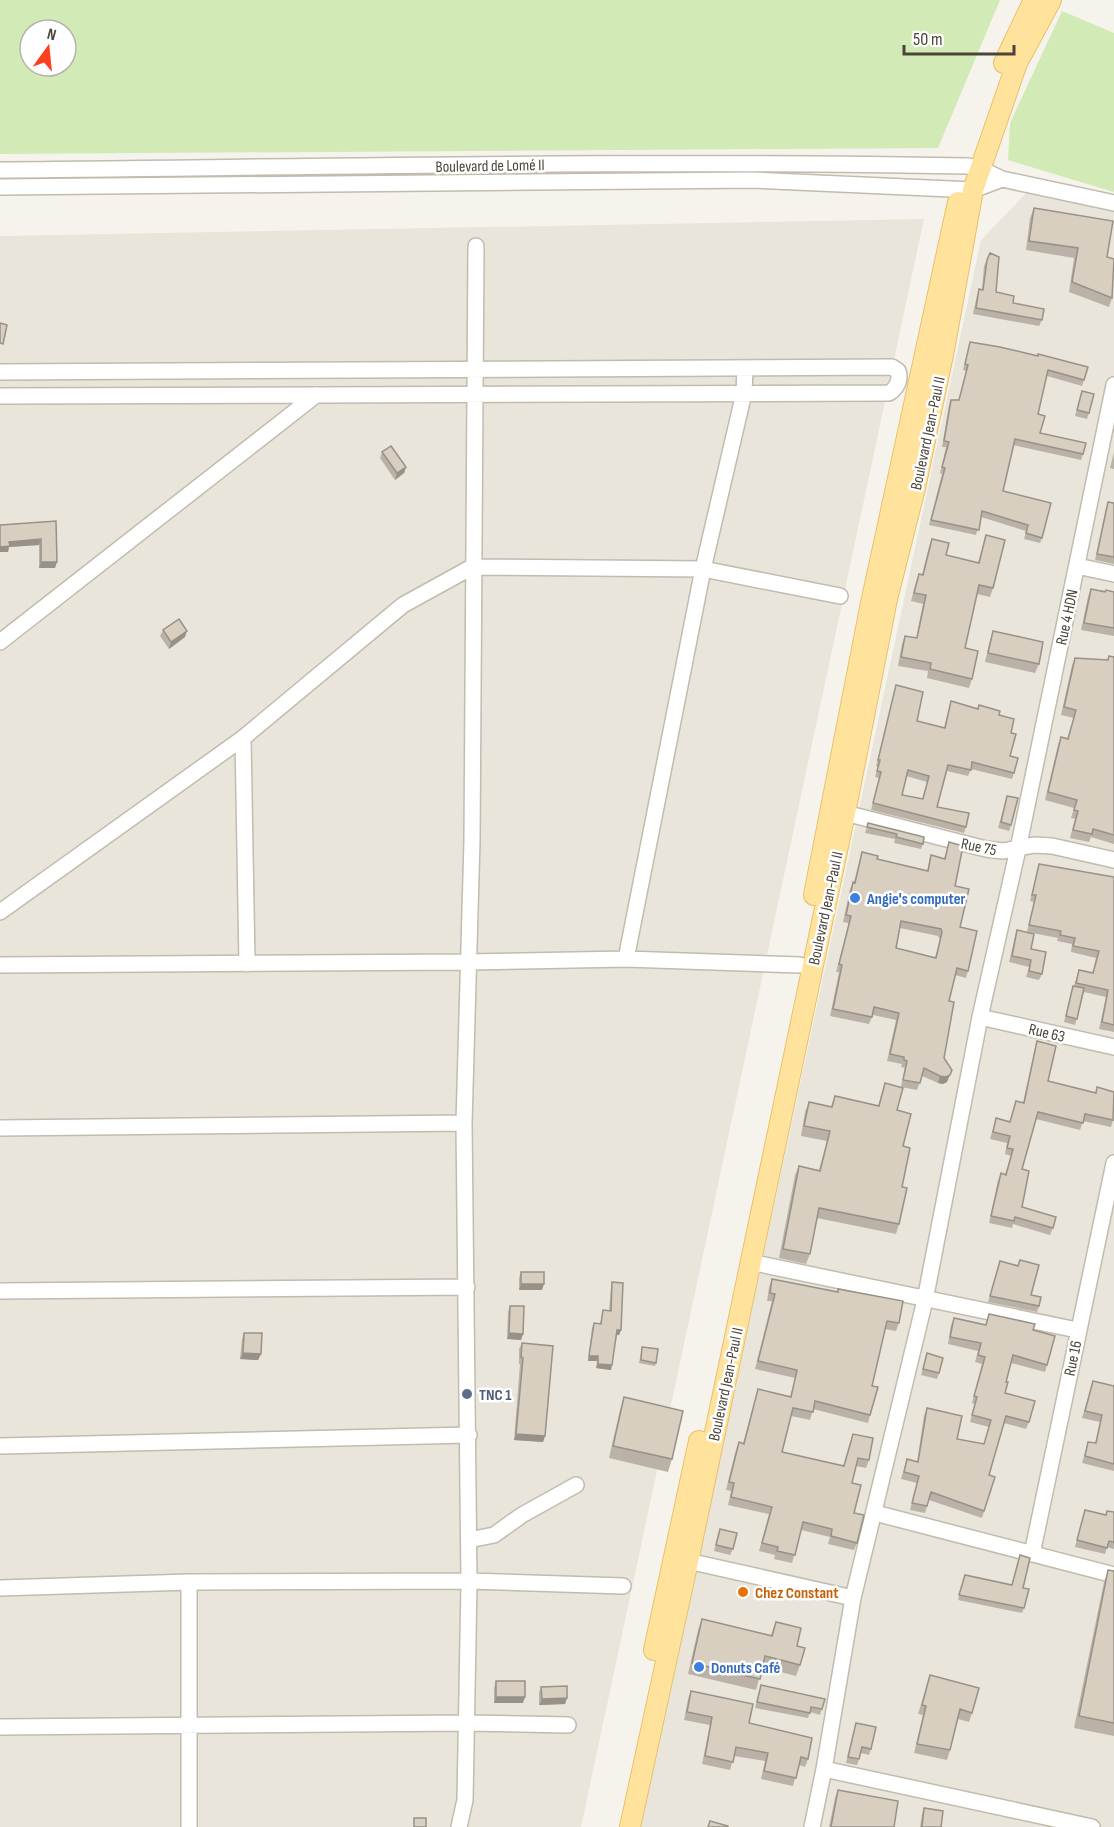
<svg xmlns="http://www.w3.org/2000/svg" width="1114" height="1827" viewBox="0 0 1114 1827" font-family="'Sofia Sans Condensed',sans-serif">
	<style>
		.residential { fill: #eae5da }
		.green { fill: #d2eab5; fill-rule: evenodd }
		.lines { fill: none; stroke-linecap: round; stroke-linejoin: round }
		.minor-casing { stroke: #c2bbae; stroke-width: 18 }
		.major-casing { stroke: #e6c16a; stroke-width: 22 }
		.minor { stroke: #fff; stroke-width: 15 }
		.major { stroke: #ffe39c; stroke-width: 20 }
		.wall { fill: #bab2a6; fill-rule: evenodd }
		.shaded-wall { fill: #979187 }
		.building { fill: #d8cfc1; stroke: #979187; stroke-width: 1.5; fill-rule: evenodd }
		.shop-dot { fill: #3f7fe0; stroke: #fff; stroke-width: 2 }
		.service-dot { fill: #5c6f8a; stroke: #fff; stroke-width: 2 }
		.food-dot { fill: #e8710a; stroke: #fff; stroke-width: 2 }
		.labels { text-anchor: middle; stroke-width: 5; stroke-linejoin: round; paint-order: stroke }
		.street-label { font-size: 16px; fill: #4b4439; stroke: #fff }
		.shop-label { font-size: 16px; font-weight: bold; fill: #366cbe; stroke: #fff; text-anchor: start }
		.service-label { font-size: 16px; font-weight: bold; fill: #4e5e75; stroke: #fff; text-anchor: start }
		.food-label { font-size: 16px; font-weight: bold; fill: #c56008; stroke: #fff; text-anchor: start }
	</style>
	<rect width="100%" height="100%" fill="#f6f3ec"/>
	<!-- residential -->
	<path class="residential" d="M1036 183 1114 199V1827H641L981 240Z
		M924 219 581 1827H0V236Z"/>
	<!-- green -->
	<path class="green" d="M0 0H1000L938 148 0 154ZM30 30H66V66H30Z
		M1062 11 1114 33V192L1008 160 1010 123Z"/>
	<g class="lines">
		<defs>
			<path id="minor" d="M0 170C323 167 645 160 968 166L979 168 1002 179 1114 203
				M0 187 753 180 973 190 1002 179
				M0 372 892 367 898 371C901 380 897 388 889 393L0 396
				M1077 566 1114 574
				M0 642 316 395
				M243 738 247 964
				M845 813 986 849 1003 851 1034 845 1052 846 1114 860
				M0 912 243 738 403 605 472 567 703 569 840 596
				M626 959 703 569 744 393 745 368
				M0 965 468 962 626 959 800 965
				M980 1017 1114 1047
				M0 1128 464 1123
				M750 1262 1077 1330
				M0 1291 467 1287
				M0 1446 469 1435
				M875 1513 1114 1575
				M469 1540 494 1535 522 1515 576 1485
				M1032 1554 1114 1163
				M688 1561 853 1598
				M0 1588 189 1582 469 1581 623 1586
				M0 1727 466 1723 568 1725
				M824 1769 1092 1827
				M189 1827V1582
				M459 1827 465 1800 469 1583 464 1123 472 841 476 246
				M812 1827 824 1769 853 1598 925 1300 980 1017 1018 849 1114 385"/>
			<path id="major" d="M1004 63 1034 0
				M814 895 871 603 958 202
				M654 1650 699 1441
				M630 1827 688 1561 845 813 887 599 915 488 943 355 973 190 1017 63 1051 0"/>
		</defs>
		<!-- minor casing -->
		<use href="#minor" class="minor-casing"/>
		<!-- major casing -->
		<use href="#major" class="major-casing"/>
		<!-- minor -->
		<use href="#minor" class="minor"/>
		<!-- major -->
		<use href="#major" class="major"/>
	</g>
	<!-- wall -->
	<path class="wall" d="M1034 208 1107 257 1112 298 1109 307 1069 292 1074 258 1026 250 1030 218Z
		M990 253 996 292 1042 320 1039 326 973 314 977 295 979 289 982 290 984 266Z
		M970 342 1088 367 1082 386 1047 376 1038 414 1040 433 1083 454 1081 460 1013 445 1003 491 1042 538 1040 543 1024 539 1026 531 981 517 976 535 929 525 942 474 940 473 946 447H942L949 405 951 400H959L966 371 963 370Z
		M1082 391 1089 413 1087 419 1075 416Z
		M382 452 406 467 404 473 395 480 380 458Z
		M1114 452V469L1110 468Z
		M1108 502 1114 503V564L1095 560 1106 508Z
		M56 521 55 568H39V545L9 547 8 552H0V525Z
		M986 535 993 588 990 597 977 594 965 648 972 679 969 688 927 678 928 671 898 666 902 644 905 636 916 638 923 604 911 601 916 582 919 574 922 575 929 547 932 539 946 555 978 563Z
		M1091 589 1114 592V636L1081 630 1088 597Z
		M163 630 185 637 169 649 160 636Z
		M993 631 1039 664 1035 673 985 662 990 640Z
		M1109 656 1114 657V844L1091 837 1089 842 1070 838 1075 819 1071 818 1074 808 1045 800 1058 745 1061 737 1067 739 1074 718 1061 715 1072 665 1075 658 1107 660Z
		M896 685 917 721 944 728 951 701 999 715 1011 733 1010 756 1014 773 1012 779 971 769 968 776 947 771 937 807 966 827 964 833 871 810 879 778 875 777 878 767 876 766ZM906 776 927 782 922 799 902 795Z
		M1007 796 1011 825 1009 831 998 828Z
		M868 823 923 844 921 849 894 843 895 839 865 833Z
		M949 842 960 927 968 971 966 978 955 975 949 1001 944 1058 947 1082 943 1084 938 1083 922 1076 917 1090 901 1087 905 1068 901 1067 902 1064 887 1061 896 1020 873 1015 869 1024 830 1016 839 972H836L849 923 843 922 850 889 853 882H854L862 852 877 859 927 871 931 855 944 859ZM900 928 938 936 940 939 935 958 896 948Z
		M1039 864 1114 877V1032L1099 1029 1106 997 1084 992 1075 1025 1064 1022 1071 992 1073 986H1074L1079 970 1093 973 1096 958 1071 952 1072 944 1057 941 1058 938 1027 932 1034 902 1030 901Z
		M1017 930 1042 974 1039 980 1026 977 1029 967 1009 962 1015 937Z
		M1037 1041 1048 1081 1095 1093 1097 1087 1113 1120 1111 1127 1083 1121 1080 1130 1036 1119 1022 1169V1207L1053 1228 1050 1235 1013 1224 1012 1228 989 1223 998 1180 1001 1173 1005 1174 1011 1156 1005 1154 1007 1143 990 1139 996 1118 1010 1121 1016 1101 1023 1103 1035 1048Z
		M885 1083 897 1110 903 1146 902 1187 899 1224 896 1234 817 1218 810 1254 806 1264 779 1258 795 1175 799 1166 819 1170 827 1141 801 1136 805 1112 809 1102 831 1107 835 1096 878 1106Z
		M1020 1260 1031 1295 1039 1306 1037 1312 988 1302 1000 1261 1018 1265Z
		M521 1272 542 1290H519V1278Z
		M772 1279 899 1323 896 1331 885 1329 872 1386 870 1415 868 1423 813 1409 810 1420 791 1416 782 1452 843 1466 853 1434 869 1460 866 1468 856 1466 852 1483 854 1513 857 1543 854 1550 828 1544 830 1537 801 1530 792 1563 774 1559 775 1555 759 1551 769 1514 728 1505 731 1491 726 1490 736 1450 739 1442 743 1443 758 1389 790 1397 795 1378 755 1369 772 1301H767L769 1287Z
		M612 1282 621 1330 619 1335H617L611 1370 596 1368 597 1361H588L592 1328 594 1323 600 1324 603 1310 609 1311 611 1287Z
		M510 1306 523 1334 521 1340 507 1339 508 1312Z
		M989 1314 1033 1330 1047 1365 1045 1372 1011 1363 1006 1382 1005 1393 1029 1422 1026 1429 1004 1423 989 1475 995 1477 982 1518 929 1500 925 1513 910 1510 917 1483 901 1479 907 1459 917 1462 924 1415 927 1408 957 1439 984 1444 989 1427 970 1422 975 1404 972 1403 982 1364 975 1362 978 1351 948 1344 951 1325 954 1318 986 1325Z
		M244 1333 261 1354 258 1360 240 1359 242 1339Z
		M522 1343 545 1436 543 1442 514 1440 520 1364H519V1349Z
		M642 1347 656 1363 655 1366 639 1363Z
		M927 1353 939 1373 937 1379 921 1375Z
		M1093 1381 1114 1386V1471L1082 1463 1088 1442 1095 1443 1100 1422 1082 1418Z
		M624 1397 672 1459 668 1472 609 1458 620 1410Z
		M1085 1510 1106 1515 1114 1512V1549L1107 1547 1105 1554 1075 1547Z
		M720 1529 733 1549 730 1555 714 1551Z
		M1020 1555 1024 1608 1022 1613 958 1600 965 1575 1012 1585Z
		M1108 1570 1114 1571V1736L1074 1728 1104 1582Z
		M702 1619 771 1635 776 1622 797 1646 800 1665 796 1676 762 1667 756 1690 688 1674 698 1630Z
		M930 1675 972 1713 969 1722 958 1719 950 1750 947 1760 914 1753 923 1715 918 1714Z
		M496 1681 523 1703H494V1688Z
		M761 1685 822 1709 820 1715 810 1712 808 1718 755 1708Z
		M541 1687 567 1698 565 1704 539 1705V1693Z
		M691 1691 749 1723 808 1759 805 1767 799 1765 793 1786 761 1779 765 1761 734 1756 730 1770 702 1764 710 1725 684 1720 688 1699Z
		M856 1723 871 1749 869 1755 861 1753 857 1765 846 1763Z
		M838 1790 894 1827H829L835 1798Z
		M924 1808 941 1827H920L922 1814Z"/>
	<!-- shaded-wall -->
	<path class="shaded-wall" d="M406 467 404 473 395 480 397 473Z
		M41 539 39 545 9 547 8 552H0V547L9 542Z
		M41 562H57L55 568H39Z
		M187 631 185 637 169 649 171 642Z
		M950 1075 947 1082 943 1084 938 1083 940 1076Z
		M521 1284H544L542 1290H519Z
		M617 1330H621L619 1335H616Z
		M509 1333 523 1334 521 1340 507 1339Z
		M243 1353 261 1354 258 1360 240 1359Z
		M589 1356H598L597 1361H588Z
		M598 1364 612 1365 611 1370 596 1368Z
		M516 1434 545 1436 543 1442 514 1440Z
		M496 1697H525L523 1703H494Z
		M567 1698 565 1704 539 1705 542 1699Z"/>
	<!-- building -->
	<path class="building" d="M1034 208 1113 221 1107 257 1114 259 1112 298 1072 282 1078 248 1029 241Z
		M990 253 999 257 996 292 1014 296 1013 303 1044 309 1042 320 976 308 979 289 983 290 987 260Z
		M0 323 7 325 3 344 0 343Z
		M970 342 1000 347 1038 356V354L1088 367 1084 380 1048 370 1038 414 1045 416 1040 433 1086 443 1083 454 1015 439 1003 491 1051 503 1042 538 1026 533 1028 525 982 511 979 530 931 520 945 468 942 467 949 442 944 441 951 400H959L968 365 965 364Z
		M1082 391 1094 394 1089 413 1077 410Z
		M391 446 406 467 397 473 382 452Z
		M1108 502 1114 503V557L1097 554Z
		M56 521 57 562H41V539L9 542 10 546 0 547V525Z
		M986 535 1005 540 993 588 979 585 965 648 978 651 972 679 930 669 931 663 901 657 905 636 917 638 926 595 914 593 919 574 923 575 932 539 949 543 946 555 979 563Z
		M1091 589 1105 592 1106 590 1114 592V628L1084 623Z
		M179 619 187 631 171 642 163 630Z
		M993 631 1043 642 1039 664 988 653Z
		M1109 656 1114 657V835L1093 829 1092 834 1073 830 1078 811 1074 810 1077 800 1048 792 1061 737 1068 739 1076 710 1064 707 1075 658 1108 660Z
		M896 685 923 692 917 721 945 728 951 701 978 709 979 705 1000 711 999 715 1014 719 1011 733 1016 734 1010 756 1018 758 1014 773 972 762 971 770 948 765 937 807 969 813 966 827 873 803 881 772 877 771 880 760H878ZM908 770 929 776 923 799 902 795Z
		M1007 796 1018 798 1011 825 1001 822Z
		M868 823 924 837 923 844 896 837 897 834 867 827Z
		M949 842 963 846 955 886 969 889 960 927 977 931 968 971 957 968 949 1001 954 1002 944 1058 952 1070 950 1075 946 1077 940 1076 924 1068 920 1083 903 1080 907 1061 904 1060V1057L890 1054 899 1013 874 1007 872 1017 833 1009 842 965 839 964 851 916 846 915 853 882 855 883 862 852 878 856 877 859 928 871 931 855 945 859ZM901 921 941 929 942 932 936 958 896 948Z
		M1039 864 1114 877V1025L1102 1022 1108 990 1076 983 1079 970 1093 973 1099 951 1073 946 1075 938 1060 935 1061 931 1029 925 1036 895H1032Z
		M1017 930 1034 934 1031 949 1046 952 1042 974 1029 971 1031 960 1012 956Z
		M1073 986 1084 988 1077 1019 1066 1016Z
		M1037 1041 1056 1046 1048 1081 1096 1093 1097 1087 1114 1092 1113 1120 1085 1114 1083 1123 1038 1112 1022 1169 1029 1171 1022 1207 1056 1217 1053 1228 1015 1217 1014 1221 991 1216 1001 1173 1006 1175 1013 1149 1007 1148 1010 1136 993 1132 996 1118 1010 1122 1016 1101 1024 1103Z
		M885 1083 903 1088 897 1110 911 1114 903 1146 910 1148 902 1187 907 1188 899 1224 819 1208 810 1254 783 1249 799 1166 820 1171 830 1131 804 1126 809 1102 832 1107 835 1096 879 1106Z
		M1020 1260 1039 1265 1031 1295 1041 1297 1039 1306 990 1296 1000 1261 1018 1266Z
		M521 1272H544V1284H521Z
		M772 1279 838 1292V1289L903 1301 899 1323 887 1321 872 1386 878 1387 870 1415 815 1401 813 1412 793 1408 782 1452 844 1466 853 1434 873 1438 869 1460 858 1458 852 1483 861 1485 854 1513 864 1515 857 1543 831 1536 832 1529 803 1522 795 1555 777 1551 778 1547 762 1543 772 1507 731 1497 734 1483 729 1482 739 1442 744 1444 758 1389 791 1397 797 1370 758 1361 775 1294 770 1293Z
		M612 1282 623 1283 621 1330H617L612 1365 598 1364V1356H589L594 1323 601 1324 603 1310 611 1311Z
		M510 1306H524L523 1334 509 1333Z
		M989 1314 1035 1324 1033 1330 1055 1336 1047 1365 1013 1355 1006 1382H1008L1005 1393 1035 1401 1029 1422 1006 1416 989 1475 995 1477 984 1511 931 1492 927 1506 912 1503 919 1476 904 1472 907 1459 918 1462 927 1408 962 1416 957 1439 984 1444 991 1420 972 1415 977 1397 974 1396 985 1357 978 1355 981 1343 950 1337 954 1318 986 1325Z
		M244 1333H262L261 1354 243 1353Z
		M522 1343 553 1346 545 1436 516 1434 523 1358 521 1357Z
		M642 1347 658 1349 656 1363 641 1360Z
		M927 1353 943 1358 939 1373 923 1369Z
		M1093 1381 1114 1386V1464L1085 1456 1088 1442 1096 1443 1102 1415 1085 1411Z
		M624 1397 683 1411 672 1459 613 1446Z
		M1085 1510 1106 1515 1107 1511 1114 1512V1542L1109 1541 1107 1548 1077 1540Z
		M720 1529 737 1533 733 1549 716 1545Z
		M1020 1555 1030 1558 1023 1588 1029 1589 1024 1608 959 1595 965 1575 1012 1585Z
		M1108 1570 1114 1571V1723L1079 1716Z
		M702 1619 772 1636 776 1622 801 1628 797 1646 805 1648 800 1665 765 1656 760 1679 692 1663Z
		M930 1675 979 1688 972 1713 960 1709 950 1750 917 1744 926 1706 922 1705Z
		M496 1681H525V1697H496Z
		M761 1685 825 1699 822 1709 811 1707 810 1713 757 1702Z
		M567 1686V1698L542 1699 541 1687Z
		M691 1691 753 1704 749 1723 812 1738 808 1759 801 1757 796 1778 764 1771 768 1753 736 1747 733 1762 705 1756 712 1717 687 1712Z
		M856 1723 876 1727 871 1749 862 1747 859 1759 848 1757Z
		M838 1790 898 1801 894 1827H831Z
		M924 1808 943 1811 941 1827H922Z
		M414 1818H426V1827H414Z
		M710 1821 728 1826V1827H708Z"/>
	<!-- markers -->
	<g class="shop-dot">
		<circle cx="855" cy="898" r="6"/>
		<circle cx="699" cy="1667" r="6"/>
	</g>
	<circle class="service-dot" cx="467" cy="1394" r="6"/>
	<circle class="food-dot" cx="743" cy="1592" r="6"/>
	<g class="labels">
		<!-- street labels -->
		<g class="street-label">
			<text transform="translate(490 165) rotate(-1)" y="6">Boulevard de Lomé II</text>
			<text transform="translate(927 433) rotate(-78)" y="6">Boulevard Jean-Paul II</text>
			<text transform="translate(1066 617) rotate(-78)" y="6">Rue 4 HDN</text>
			<text transform="translate(979 846) rotate(12)" y="6">Rue 75</text>
			<text transform="translate(825 908) rotate(-78)" y="6">Boulevard Jean-Paul II</text>
			<text transform="translate(1047 1032) rotate(13)" y="6">Rue 63</text>
			<text transform="translate(1072 1358) rotate(-78)" y="6">Rue 16</text>
			<text transform="translate(725 1384) rotate(-78)" y="6">Boulevard Jean-Paul II</text>
		</g>
		<!-- shop labels -->
		<g class="shop-label">
			<text x="867" y="904">Angie's computer</text>
			<text x="711" y="1673">Donuts Café</text>
		</g>
		<!-- service labels -->
		<g class="service-label">
			<text x="479" y="1400">TNC 1</text>
		</g>
		<!-- food labels -->
		<g class="food-label">
			<text x="755" y="1598">Chez Constant</text>
		</g>
	</g>
	<!-- north arrow -->
	<g transform="translate(48 48) rotate(15)"><circle r="28" fill="#ffffff" stroke="#b7b4b0" stroke-width="1.5"/>
	<path d="M0-4.5L10 22L0 15L-10 22Z" fill="#fc3f1d"/>
	<text y="-9" font-size="16" font-weight="bold" text-anchor="middle" fill="#4b4439">N</text>
	</g>
	<!-- scale -->
	<path d="M904 45v9h110v-9" fill="none" stroke="#4b4439" stroke-width="3"/>
	<text x="913" y="45" font-size="18" fill="#4b4439" stroke="#ffffff" stroke-width="4.5" paint-order="stroke">50 m</text>
</svg>
